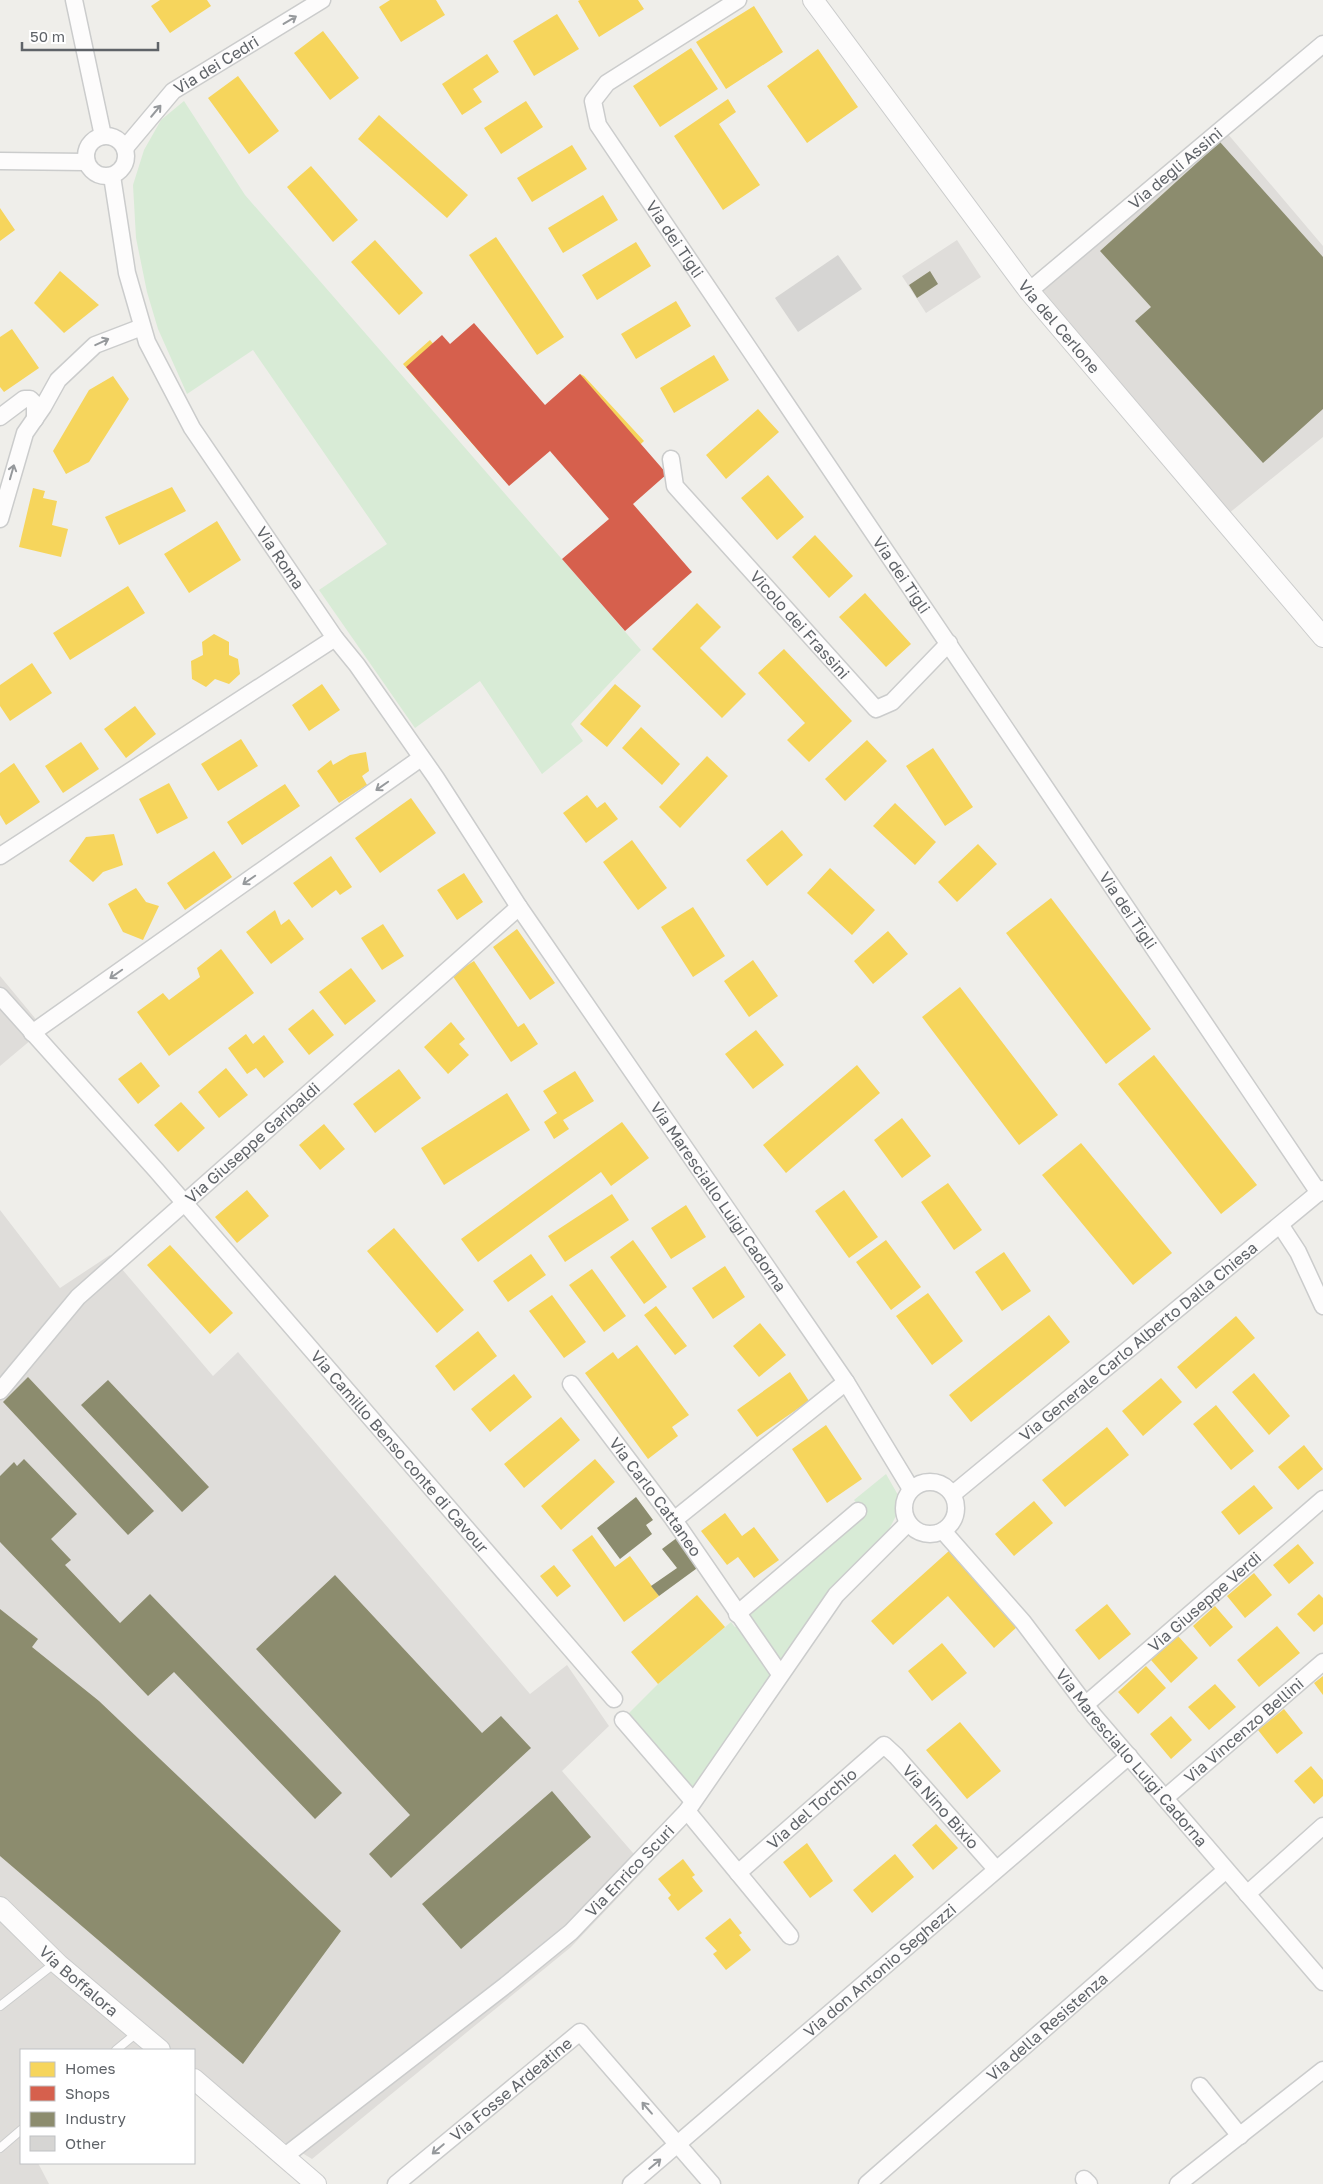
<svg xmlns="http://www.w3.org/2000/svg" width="1323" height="2184" viewBox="0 0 1323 2184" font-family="'Golos Text',sans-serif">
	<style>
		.industrial { fill: #dfddda }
		.green { fill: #d8ebd6 }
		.homes { fill: #f6d55c }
		.shops { fill: #d6604d }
		.industry { fill: #8c8c6e }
		.building { fill: #d6d5d3 }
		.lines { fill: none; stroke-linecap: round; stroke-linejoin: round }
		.service-casing { stroke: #cbcccc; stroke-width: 10 }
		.minor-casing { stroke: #cbcccc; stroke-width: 19 }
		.tertiary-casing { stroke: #cbcccc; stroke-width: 22 }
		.service { stroke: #fdfcfc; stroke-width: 8 }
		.minor { stroke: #fdfcfc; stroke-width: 16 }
		.tertiary { stroke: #fdfcfc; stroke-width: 20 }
		.oneway { stroke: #96999c }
		.labels { text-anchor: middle; stroke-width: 5; stroke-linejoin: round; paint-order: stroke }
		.street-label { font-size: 16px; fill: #5f6368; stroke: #fff }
	</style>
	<rect width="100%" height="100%" fill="#efeeea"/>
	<!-- industrial -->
	<path class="industrial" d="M1227 133 1323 246V437L1228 514 1041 292Z
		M957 240 981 277 926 313 902 276Z
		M0 976 44 1029 0 1066Z
		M0 1210 60 1288 110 1255 213 1376 238 1352 530 1694 567 1665 609 1726 562 1771 646 1868 571 1947 312 2159 194 2087V2050H21V2163H38L49 2184H0Z"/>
	<!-- green -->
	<path class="green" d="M184 101 245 195 641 650 571 724 583 741 542 774 480 681 415 728 319 590 387 544 253 350 187 394 158 329 147 292 136 238 133 185 144 150 161 120Z
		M886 1474 898 1495 896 1516 886 1535 834 1587 690 1791 627 1715 658 1684 731 1622 735 1627 865 1514 854 1500Z"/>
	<!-- homes -->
	<path class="homes" d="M160 0H207L211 6 170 33 151 6Z
		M390 0H436L445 15 401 42 379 7Z
		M580 0H638L644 9 599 37 578 1Z
		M754 6 783 52 726 89 696 42Z
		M557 14 579 49 534 76 513 41Z
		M323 31 359 78 330 100 294 53Z
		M691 48 718 89 660 127 633 86Z
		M818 49 858 107 807 143 767 86Z
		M487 54 499 72 473 89 482 102 462 115 442 84Z
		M238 76 279 131 249 154 208 98Z
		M728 99 736 112 719 124 760 185 723 210 674 136Z
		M526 101 543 127 501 154 484 128Z
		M379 115 468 195 447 218 358 139Z
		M572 145 587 169 532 202 517 178Z
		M311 166 358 220 333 242 287 187Z
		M603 195 618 220 563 253 548 228Z
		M0 208 15 230 0 241Z
		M496 237 564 337 537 355 469 255Z
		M375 240 423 293 399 315 351 262Z
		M636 242 651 266 597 300 582 275Z
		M60 271 99 305 64 333 34 303Z
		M676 301 691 326 636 359 621 334Z
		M12 329 39 368 4 392 0 387V337Z
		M430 340 531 456 504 480 403 364Z
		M714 355 729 380 674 413 660 388Z
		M580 374 584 376 644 441 616 467 555 403Z
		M113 376 129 399 89 462 66 474 53 451 89 390Z
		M758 409 779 432 726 479 706 455Z
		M768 475 804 517 777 540 741 498Z
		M172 487 186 511 119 545 105 517Z
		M33 488 45 491 43 498 57 501 52 525 68 529 61 557 19 547Z
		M217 521 241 560 189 593 164 554Z
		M633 525 662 559 607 608 577 574Z
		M815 535 853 576 829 598 792 557Z
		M128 586 145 613 70 660 53 633Z
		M865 593 911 644 886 667 839 617Z
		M697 603 721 627 700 648 746 694 722 718 652 649Z
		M214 634 229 642V655L238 659 240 674 229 684 215 679 206 687 192 679 191 661 203 655 202 642Z
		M784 649 852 721 809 762 787 740 805 723 758 673Z
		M32 663 52 693 10 721 0 706V685Z
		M322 684 340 710 309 731 292 705Z
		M615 684 641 706 607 747 580 724Z
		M135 706 156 734 126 758 104 729Z
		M641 727 680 764 662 785 622 748Z
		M241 739 258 766 218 791 201 764Z
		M867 740 887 761 845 801 825 779Z
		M81 742 99 769 63 793 45 766Z
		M933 748 973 807 945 826 906 766Z
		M366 752 369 771 362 776 367 785 339 803 317 771 331 760 333 765 350 755Z
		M707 756 728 776 680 828 659 807Z
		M14 763 40 802 6 825 0 815V773Z
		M169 783 188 818 157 834 139 799Z
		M285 784 300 806 242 845 227 822Z
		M587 795 597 808 605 802 618 819 586 843 563 813Z
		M411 798 436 833 380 873 355 838Z
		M895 803 936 842 915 865 873 826Z
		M782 830 803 855 767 886 746 860Z
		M114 834 123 865 103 872 93 882 69 861 86 837Z
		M632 840 667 888 638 910 603 862Z
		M978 844 997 864 957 902 938 882Z
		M214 851 232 877 185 910 167 883Z
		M331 856 352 887 340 895 336 890 312 908 293 883Z
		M830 868 875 910 852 935 807 893Z
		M464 873 483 902 457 920 437 890Z
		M136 888 146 902 159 906 143 940 123 932 108 904Z
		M1051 898 1151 1029 1106 1064 1006 933Z
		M693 907 725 956 693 977 661 927Z
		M275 910 281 925 289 919 304 939 271 964 246 932Z
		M383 924 404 956 382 970 361 938Z
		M517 929 555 983 530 1000 493 947Z
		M888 931 908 954 873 984 854 961Z
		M221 949 254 993 169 1056 137 1012 163 993 169 1000 200 977 197 968Z
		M753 960 778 996 749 1017 724 981Z
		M474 961 518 1027 524 1023 538 1044 511 1062 452 975Z
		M351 968 376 1001 345 1025 319 992Z
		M960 987 1058 1115 1019 1145 922 1017Z
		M313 1009 334 1035 309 1055 288 1029Z
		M451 1022 465 1039 459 1044 469 1055 448 1074 424 1047Z
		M756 1030 784 1065 753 1089 725 1054Z
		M246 1034 253 1044 264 1035 284 1062 264 1078 256 1068 247 1074 228 1048Z
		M1154 1055 1257 1185 1221 1214 1118 1084Z
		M141 1062 160 1086 138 1104 118 1079Z
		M857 1065 880 1093 786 1173 763 1145Z
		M226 1068 248 1095 219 1118 198 1092Z
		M399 1069 421 1098 375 1133 353 1104Z
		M575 1071 594 1101 563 1120 569 1129 554 1139 544 1122 557 1113 543 1091Z
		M507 1093 530 1130 444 1185 421 1148Z
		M181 1102 205 1128 178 1152 154 1125Z
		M902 1118 931 1156 902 1178 874 1140Z
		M622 1122 649 1158 611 1186 601 1172 478 1262 461 1239Z
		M324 1124 345 1149 320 1170 299 1145Z
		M1081 1143 1172 1253 1133 1285 1042 1175Z
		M948 1183 982 1230 954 1250 921 1202Z
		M247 1190 269 1216 237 1243 215 1217Z
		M844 1190 878 1237 849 1258 815 1211Z
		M612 1194 629 1220 565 1262 548 1236Z
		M686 1205 706 1237 671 1259 651 1228Z
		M394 1228 464 1310 437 1333 367 1251Z
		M633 1240 667 1287 644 1304 610 1257Z
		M886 1240 921 1287 891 1310 856 1262Z
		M170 1245 233 1313 210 1334 147 1265Z
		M1004 1252 1031 1291 1002 1311 975 1272Z
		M531 1254 546 1275 508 1302 493 1281Z
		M725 1266 745 1297 713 1319 692 1288Z
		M592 1269 626 1316 604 1332 569 1285Z
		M928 1293 963 1341 932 1365 896 1316Z
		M552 1295 586 1342 564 1358 529 1311Z
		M656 1306 687 1346 675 1355 644 1315Z
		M1049 1315 1070 1342 971 1422 949 1395Z
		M1236 1316 1255 1338 1196 1389 1177 1367Z
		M760 1323 786 1355 759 1377 733 1346Z
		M478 1331 497 1356 454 1391 435 1366Z
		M637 1345 689 1415 672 1427 678 1436 648 1459 585 1373 613 1352 618 1359Z
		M790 1372 809 1401 757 1437 737 1410Z
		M1254 1373 1290 1416 1269 1435 1232 1392Z
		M514 1374 532 1397 490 1432 471 1409Z
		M1161 1378 1182 1402 1143 1436 1122 1411Z
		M1216 1405 1254 1451 1231 1470 1193 1424Z
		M561 1417 580 1440 524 1488 504 1464Z
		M826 1425 862 1479 827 1503 792 1449Z
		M1107 1427 1129 1455 1065 1507 1042 1480Z
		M1304 1445 1323 1469 1298 1490 1278 1467Z
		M595 1459 615 1482 561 1530 541 1506Z
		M1254 1485 1273 1508 1239 1535 1221 1512Z
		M1034 1501 1053 1523 1014 1556 995 1534Z
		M725 1513 742 1536 754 1527 779 1560 754 1578 738 1557 727 1565 701 1531Z
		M592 1535 615 1567 630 1556 659 1596 624 1622 572 1550Z
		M1298 1544 1314 1563 1289 1584 1273 1565Z
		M950 1550 1018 1626 994 1648 948 1596 893 1645 871 1621Z
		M554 1565 571 1586 557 1597 540 1576Z
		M1254 1573 1272 1595 1245 1618 1227 1596Z
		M1319 1594 1323 1598V1624L1314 1632 1297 1614Z
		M697 1595 725 1627 658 1684 631 1652Z
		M1107 1604 1131 1634 1099 1660 1075 1630Z
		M1215 1606 1233 1627 1210 1647 1193 1626Z
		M1277 1626 1300 1653 1259 1687 1237 1660Z
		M1178 1636 1198 1658 1171 1683 1151 1660Z
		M942 1643 967 1673 932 1701 908 1671Z
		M1146 1666 1166 1688 1138 1714 1118 1692Z
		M1323 1676V1695L1314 1683Z
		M1215 1684 1236 1707 1209 1730 1188 1707Z
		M1284 1709 1303 1733 1277 1754 1258 1730Z
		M1171 1716 1192 1740 1171 1759 1150 1734Z
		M960 1722 1001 1771 967 1799 926 1750Z
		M1311 1766 1323 1780V1796L1314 1804 1294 1781Z
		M936 1824 958 1848 933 1870 912 1845Z
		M807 1843 833 1881 810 1898 783 1862Z
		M895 1854 914 1877 872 1913 853 1890Z
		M683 1859 695 1875 692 1877 703 1891 678 1911 668 1898 671 1895 658 1879Z
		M730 1918 742 1933 739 1935 751 1950 726 1970 713 1954 717 1951 705 1938Z"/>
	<!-- shops -->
	<path class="shops" d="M474 323 545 405 580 374 667 474 633 504 692 572 625 631 562 559 609 519 550 451 509 486 406 367 442 335 450 344Z"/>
	<!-- industry -->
	<path class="industry" d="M1220 142 1323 257V409L1263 463 1135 321 1151 307 1100 251Z
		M930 271 938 284 917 298 909 285Z
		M28 1377 154 1511 128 1535 3 1402Z
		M108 1380 209 1487 182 1512 81 1405Z
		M24 1459 77 1514 51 1539 71 1560 65 1565 120 1623 150 1594 342 1793 315 1819 174 1672 148 1696 0 1542V1476L14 1462 17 1466Z
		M636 1497 653 1520 646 1525 652 1534 620 1559 597 1528Z
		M678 1537 700 1566 659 1596 651 1586 677 1568 662 1549Z
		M335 1575 482 1733 501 1716 531 1748 391 1878 369 1854 410 1815 256 1649Z
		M0 1609 38 1639 32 1647 99 1701 341 1931 243 2064 0 1856Z
		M552 1791 591 1837 461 1949 422 1904Z"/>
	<!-- building -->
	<path class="building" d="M838 255 862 289 798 332 775 298Z"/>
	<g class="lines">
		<defs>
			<path id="service" d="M0 2006 55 1963
				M116 2050 138 2032
				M0 2148 21 2130"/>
			<g id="minor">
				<path d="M74 0 103 136"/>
				<path id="s1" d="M738 0 607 83 593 101 598 125 1319 1193"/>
				<circle cx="106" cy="156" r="20"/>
				<path id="s2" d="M125 148 173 91 322 0"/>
				<path d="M0 161 86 162"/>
				<path id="s3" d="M112 176 127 273 147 342 192 428 335 638 357 665 436 778 519 907 846 1382 911 1489"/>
				<path id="s4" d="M1029 291 1323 44"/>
				<path d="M0 417 24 399H30L35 404V419"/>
				<path id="s5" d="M671 459 675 486 876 709 892 702 949 643"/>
				<path d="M0 519 25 433 43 407 58 380 95 345 142 327"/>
				<path d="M0 856 335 638"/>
				<path id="s6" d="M0 996 156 1170 614 1699"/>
				<path d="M32 1033 421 758"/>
				<path d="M1281 1226 1298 1252 1323 1306"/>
				<path id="s7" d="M571 1384 674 1520 780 1674"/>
				<path id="s8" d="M0 1391 78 1297 519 907"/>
				<circle cx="930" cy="1508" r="26"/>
				<path id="s9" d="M953 1494 1323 1189"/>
				<path d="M674 1520 846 1382"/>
				<path id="s10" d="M943 1531 1023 1622 1094 1716 1323 1982"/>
				<path d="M737 1614 858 1511"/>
				<path id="s11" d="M1085 1705 1323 1499"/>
				<path d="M623 1720 693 1801"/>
				<path id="s12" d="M1165 1798 1323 1662"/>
				<path d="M687 1811 790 1936"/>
				<path id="s13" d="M738 1873 884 1745 896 1756 996 1869"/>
				<path d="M1247 1894 1323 1826"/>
				<path d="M1200 2086 1240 2136"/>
				<path id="s14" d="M285 2156 506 1985 571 1932 687 1811 836 1595 908 1523"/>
				<path d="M1084 2179 1089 2184"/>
				<path id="s15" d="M396 2184 580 2032 712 2184"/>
				<path id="s16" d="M631 2184 1129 1756"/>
				<path id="s17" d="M867 2184 1226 1870"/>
				<path d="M1178 2184 1323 2070"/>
			</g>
			<g id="tertiary">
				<path id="s18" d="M813 0 1029 291 1323 637"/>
				<path id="s19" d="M0 1907 59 1965 160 2050"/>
				<path d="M194 2079 316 2184"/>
			</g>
		</defs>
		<!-- service casing -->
		<use href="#service" class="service-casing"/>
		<!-- minor casing -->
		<use href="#minor" class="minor-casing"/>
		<!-- tertiary casing -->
		<use href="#tertiary" class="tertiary-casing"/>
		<!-- service -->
		<use href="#service" class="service"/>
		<!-- minor -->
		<use href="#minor" class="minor"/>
		<!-- tertiary -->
		<use href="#tertiary" class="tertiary"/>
	</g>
	<!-- one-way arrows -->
	<defs><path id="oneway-shaft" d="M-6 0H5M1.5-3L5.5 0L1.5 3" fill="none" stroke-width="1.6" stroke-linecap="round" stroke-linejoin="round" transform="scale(1.25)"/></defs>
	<g class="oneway">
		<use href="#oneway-shaft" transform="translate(290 20) rotate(-31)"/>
		<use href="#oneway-shaft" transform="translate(156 111) rotate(-50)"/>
		<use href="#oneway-shaft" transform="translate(102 342) rotate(-25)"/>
		<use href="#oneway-shaft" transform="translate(12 472) rotate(-74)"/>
		<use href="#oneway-shaft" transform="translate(382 786) rotate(145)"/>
		<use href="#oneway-shaft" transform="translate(249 880) rotate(145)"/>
		<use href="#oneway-shaft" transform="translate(116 974) rotate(145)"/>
		<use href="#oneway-shaft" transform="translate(647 2108) rotate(-131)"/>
		<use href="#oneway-shaft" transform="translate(438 2149) rotate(140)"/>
		<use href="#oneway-shaft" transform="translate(655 2164) rotate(-40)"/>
	</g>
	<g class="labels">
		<!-- street labels -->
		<g class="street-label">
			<text dy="6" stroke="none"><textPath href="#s2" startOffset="125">Via dei Cedri</textPath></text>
			<text dy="6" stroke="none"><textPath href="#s4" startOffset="191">Via degli Assini</textPath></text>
			<text dy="6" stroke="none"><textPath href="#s1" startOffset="340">Via dei Tigli</textPath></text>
			<text dy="6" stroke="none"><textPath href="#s18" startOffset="409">Via del Cerlone</textPath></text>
			<text dy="6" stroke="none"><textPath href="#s3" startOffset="424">Via Roma</textPath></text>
			<text dy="6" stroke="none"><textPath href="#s1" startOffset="745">Via dei Tigli</textPath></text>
			<text dy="6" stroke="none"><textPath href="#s5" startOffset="214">Vicolo dei Frassini</textPath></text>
			<text dy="6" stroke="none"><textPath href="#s1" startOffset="1150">Via dei Tigli</textPath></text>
			<text dy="6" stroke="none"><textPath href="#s8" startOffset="355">Via Giuseppe Garibaldi</textPath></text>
			<text dy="6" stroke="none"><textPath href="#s3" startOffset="1199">Via Maresciallo Luigi Cadorna</textPath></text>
			<text dy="6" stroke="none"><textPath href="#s9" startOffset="240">Via Generale Carlo Alberto Dalla Chiesa</textPath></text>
			<text dy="6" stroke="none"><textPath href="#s6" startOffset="606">Via Camillo Benso conte di Cavour</textPath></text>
			<text dy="6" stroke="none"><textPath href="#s7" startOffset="141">Via Carlo Cattaneo</textPath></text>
			<text dy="6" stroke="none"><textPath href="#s11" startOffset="158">Via Giuseppe Verdi</textPath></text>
			<text dy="6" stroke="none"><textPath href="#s12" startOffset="104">Via Vincenzo Bellini</textPath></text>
			<text dy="6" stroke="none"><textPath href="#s10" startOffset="295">Via Maresciallo Luigi Cadorna</textPath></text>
			<text dy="6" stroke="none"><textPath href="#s13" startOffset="278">Via Nino Bixio</textPath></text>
			<text dy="6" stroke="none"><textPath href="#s13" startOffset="98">Via del Torchio</textPath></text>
			<text dy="6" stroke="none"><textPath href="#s14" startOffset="448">Via Enrico Scuri</textPath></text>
			<text dy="6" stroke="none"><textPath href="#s16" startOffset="328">Via don Antonio Seghezzi</textPath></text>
			<text dy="6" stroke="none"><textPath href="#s19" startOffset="108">Via Boffalora</textPath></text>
			<text dy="6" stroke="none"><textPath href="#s17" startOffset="239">Via della Resistenza</textPath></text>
			<text dy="6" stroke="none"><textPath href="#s15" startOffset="149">Via Fosse Ardeatine</textPath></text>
		</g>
	</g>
	<!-- legend -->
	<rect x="20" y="2049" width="175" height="115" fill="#ffffff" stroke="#bfc1c3"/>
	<rect x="30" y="2062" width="25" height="15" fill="#f6d55c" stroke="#bfc1c3"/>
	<text x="65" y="2074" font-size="15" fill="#5f6368">Homes</text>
	<rect x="30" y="2086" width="25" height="15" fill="#d6604d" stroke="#bfc1c3"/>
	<text x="65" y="2099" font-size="15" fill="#5f6368">Shops</text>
	<rect x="30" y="2112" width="25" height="15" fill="#8c8c6e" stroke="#bfc1c3"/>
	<text x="65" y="2124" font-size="15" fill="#5f6368">Industry</text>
	<rect x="30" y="2136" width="25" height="15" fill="#d6d5d3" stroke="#bfc1c3"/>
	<text x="65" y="2149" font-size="15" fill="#5f6368">Other</text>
	<!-- scale -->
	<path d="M22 42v8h136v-8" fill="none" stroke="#5f6368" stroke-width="2.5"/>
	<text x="30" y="42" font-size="15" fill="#5f6368" stroke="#ffffff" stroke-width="4" paint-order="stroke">50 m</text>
</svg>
